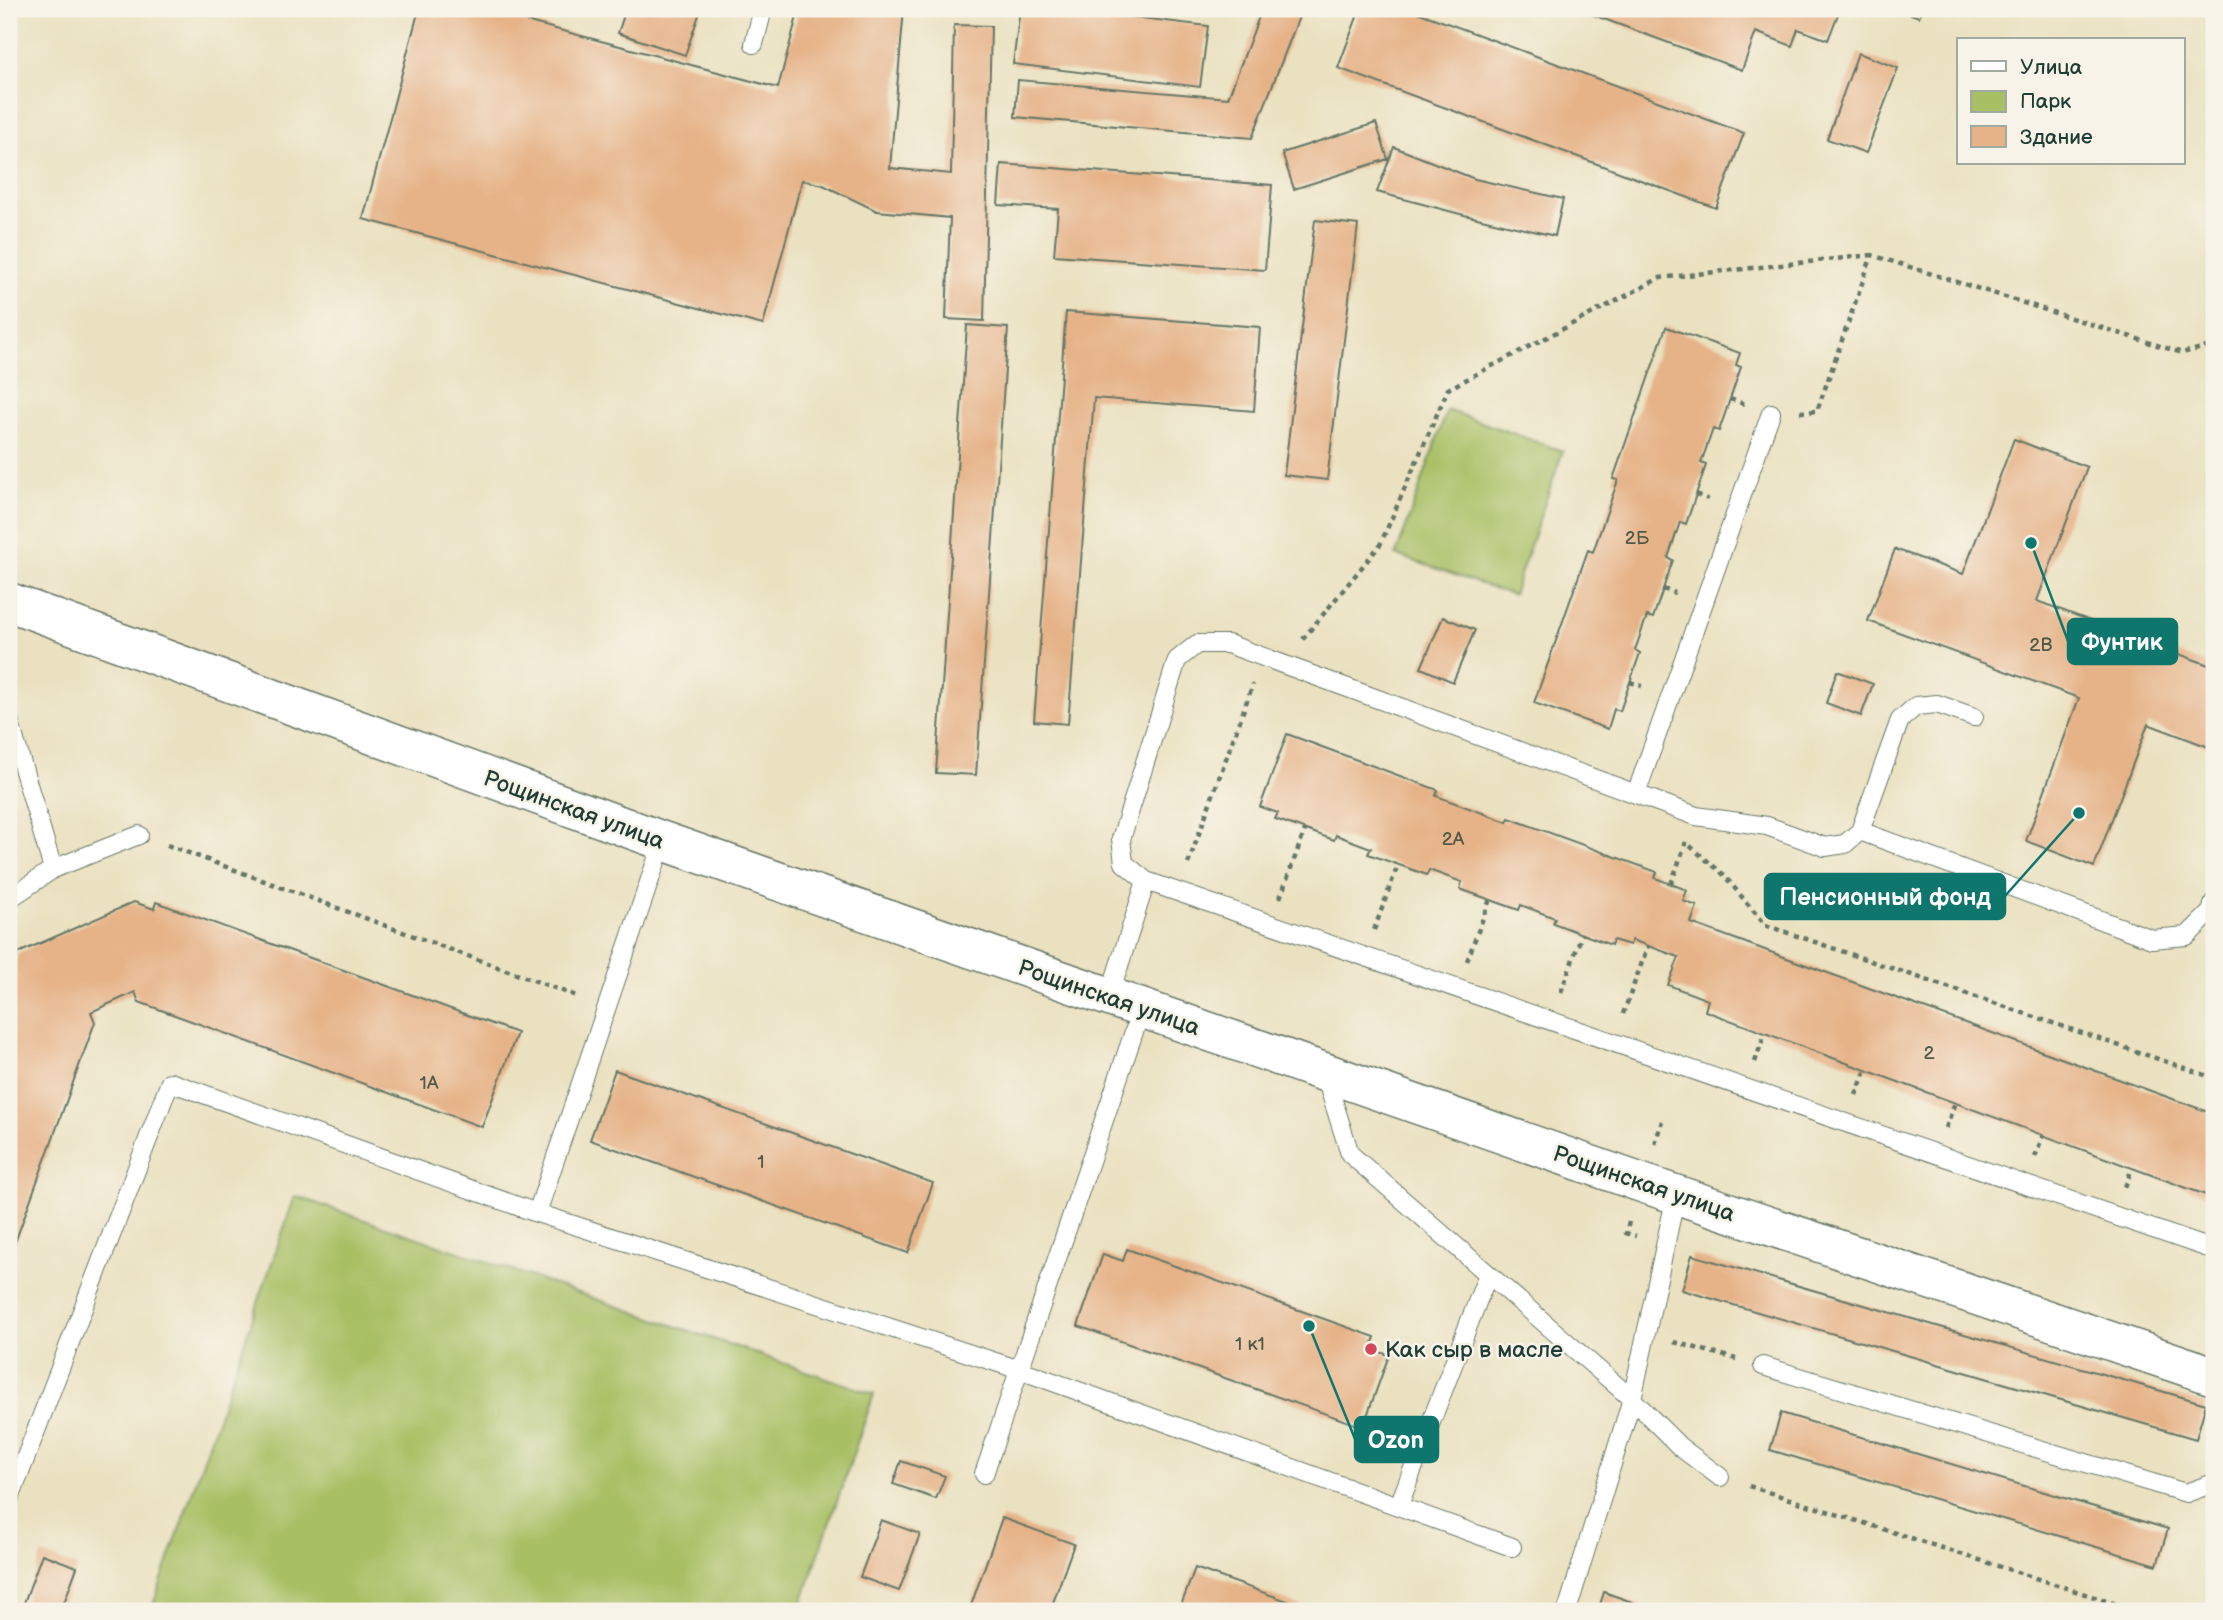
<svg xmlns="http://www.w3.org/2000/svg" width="2223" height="1620" viewBox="0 0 2223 1620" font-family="'Balsamiq Sans',sans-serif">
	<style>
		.green { fill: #a8bf64; stroke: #647e4c; stroke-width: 2 }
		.building { fill: #e6b388 }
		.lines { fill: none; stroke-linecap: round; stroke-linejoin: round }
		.service-casing { stroke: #667665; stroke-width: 20 }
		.tertiary-casing { stroke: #667665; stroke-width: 41 }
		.path { stroke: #667665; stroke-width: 4.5; stroke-dasharray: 5 5; stroke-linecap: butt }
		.service { stroke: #fff; stroke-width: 18 }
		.tertiary { stroke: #fff; stroke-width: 38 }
		.poi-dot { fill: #d1495b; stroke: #f7f3e8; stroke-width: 2.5 }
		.labels { text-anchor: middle; stroke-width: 5; stroke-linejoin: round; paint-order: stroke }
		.number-label { font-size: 19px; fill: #515a49 }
		.street-label { font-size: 23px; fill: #1f3d34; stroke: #f7f3e8 }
		.poi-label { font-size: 23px; fill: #1f3d34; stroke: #f7f3e8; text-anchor: start }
		.leader { fill: none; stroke: #0f766e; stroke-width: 2.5 }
		.callout-dot { fill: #0f766e; stroke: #f7f3e8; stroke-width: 2.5 }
		.callout { fill: #0f766e; stroke: #0f766e; stroke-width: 2.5 }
		.callout-label { font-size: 24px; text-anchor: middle; font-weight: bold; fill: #fff }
	</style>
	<rect width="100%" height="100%" fill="#f7f3e8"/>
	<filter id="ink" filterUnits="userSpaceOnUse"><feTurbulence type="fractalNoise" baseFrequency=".0143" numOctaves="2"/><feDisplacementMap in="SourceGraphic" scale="14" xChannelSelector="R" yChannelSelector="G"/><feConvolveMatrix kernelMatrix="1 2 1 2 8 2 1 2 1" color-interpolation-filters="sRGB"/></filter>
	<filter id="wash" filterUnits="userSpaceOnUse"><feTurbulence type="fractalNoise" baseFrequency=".00686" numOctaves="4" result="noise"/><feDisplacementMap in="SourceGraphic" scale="28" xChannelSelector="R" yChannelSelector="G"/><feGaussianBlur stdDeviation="1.57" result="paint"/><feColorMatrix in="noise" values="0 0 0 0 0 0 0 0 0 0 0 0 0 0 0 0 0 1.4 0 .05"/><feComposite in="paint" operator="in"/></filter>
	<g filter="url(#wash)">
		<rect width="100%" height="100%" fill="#eae1c0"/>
		<!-- green -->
		<path class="green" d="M1447 410 1563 451 1513 595 1396 555Z
			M295 1196 874 1394 799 1611H151Z"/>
		<g id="blocks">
			<!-- building -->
			<path class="building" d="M419 9H480L778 88 799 9H904L890 168 951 174 954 25 991 26 984 321 946 319 950 218 877 211 823 185 802 180 763 325 363 219Z
				M626 9H701L685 55 618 33Z
				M1020 9H1067L1208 26 1200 87 1013 64Z
				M1262 9H1302L1252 138 1015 117 1018 80 1228 98Z
				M1360 9H1409L1744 133 1716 208 1338 68Z
				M1577 9H1840L1828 40 1798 29 1792 46 1756 32 1742 70Z
				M1897 9H1922L1919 17Z
				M1858 53 1898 68 1866 153 1827 139Z
				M1376 123 1388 159 1294 189 1282 153Z
				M1394 147 1475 179 1563 199 1555 236 1464 215 1377 192Z
				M1001 164 1272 185 1265 270 1054 255 1058 209 998 205Z
				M1315 220 1358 225 1327 480 1284 475Z
				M1066 312 1260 327 1254 411 1094 398 1068 724 1034 721Z
				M967 325 1008 328 976 775 936 773Z
				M1666 327 1740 353 1736 365 1741 367 1719 431 1713 429 1701 463 1706 465 1686 524 1680 522 1668 558 1673 560 1653 618 1647 616 1635 650 1640 653 1620 711 1614 709 1608 729 1534 703 1588 550 1593 552 1618 480 1613 479Z
				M2014 439 2087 467 2037 601 2214 667V749L2148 724 2094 867 2026 841 2079 698 1868 621 1895 549 1963 574Z
				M1443 617 1475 630 1453 682 1421 668Z
				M1837 671 1873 684 1861 716 1826 703Z
				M1287 734 1438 790 1436 796 1507 822 1509 818 1657 872 1655 878 1687 890 1683 901 1697 906 1691 923 2214 1114V1198L1705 1011 1708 1000 1668 985 1679 957 1632 940 1630 945 1613 940 1611 945 1553 923 1555 918 1521 905 1519 910 1460 889 1462 882 1429 870 1427 875 1368 854 1371 848 1336 835 1334 840 1275 819 1278 813 1260 807Z
				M134 902 154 909 156 902 517 1033 482 1127 139 1002 135 992 91 1012 95 1022 9 1259V974L11 975 18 953Z
				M615 1070 933 1183 908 1253 590 1140Z
				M1127 1249 1375 1337 1371 1349 1389 1355 1363 1427 1078 1326 1103 1254 1123 1261Z
				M1692 1255 2206 1404 2196 1439 1682 1290Z
				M1781 1413 2168 1529 2157 1565 1770 1450Z
				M901 1461 945 1476 936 1499 893 1484Z
				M1002 1518 1074 1544 1050 1611H969Z
				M881 1520 920 1534 899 1591 860 1577Z
				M42 1554 77 1567 61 1611H21Z
				M1195 1568 1315 1611H1179Z
				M1604 1592 1657 1611H1598Z"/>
		</g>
	</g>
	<g filter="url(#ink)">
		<use href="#blocks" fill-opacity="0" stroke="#667665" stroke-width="2"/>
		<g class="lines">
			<defs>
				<path id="service" d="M754 44 763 9
					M9 720 53 869
					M1636 794 1771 413
					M1860 831 2152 939 2187 936 2211 912 2214 902
					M1146 881 2214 1250
					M9 899 53 869 139 835
					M1109 997 1146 881 1124 863 1121 839 1177 660 1197 644H1228L1696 816 1767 826 1825 847 1845 844 1860 831 1900 720 1916 706 1937 704 1974 717
					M1324 1072 1350 1154 1632 1399 1680 1447 1720 1477
					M537 1213 663 841
					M1763 1366 2186 1493 2214 1483
					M984 1474 1142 1008
					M9 1501 170 1082 537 1213 1020 1370 1512 1547
					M1399 1505 1488 1274
					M1567 1611 1632 1399 1676 1195"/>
				<path id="tertiary" d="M9 602 663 841 1642 1183 2214 1376"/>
			</defs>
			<!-- service casing -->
			<use href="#service" class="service-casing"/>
			<!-- tertiary casing -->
			<use href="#tertiary" class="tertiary-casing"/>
			<!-- path -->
			<path class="path" d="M1730 399 1744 404
				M1800 412 1817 411 1872 255 2182 353 2210 346 2214 343
				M1696 494 1708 499
				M1663 589 1675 593
				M1303 639 1380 545 1448 389 1660 278 1872 255
				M1630 682 1642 686
				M167 845 579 997
				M1690 846 1723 874 1765 925 2214 1078
				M1188 864 1253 684
				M1671 884 1686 842
				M1280 898 1305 830
				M1374 930 1398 865
				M1467 961 1490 899
				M1561 992 1582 934
				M1623 1014 1648 946
				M1755 1062 1765 1033
				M1856 1095 1866 1070
				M1946 1128 1955 1102
				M1655 1144 1662 1121
				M2035 1157 2043 1135
				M2125 1187 2132 1168
				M1629 1222 1626 1233 1636 1236
				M1674 1342 1736 1359
				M1749 1486 2138 1611"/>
			<!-- service -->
			<use href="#service" class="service"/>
			<!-- tertiary -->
			<use href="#tertiary" class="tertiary"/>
		</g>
	</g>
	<!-- markers -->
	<circle class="poi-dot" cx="1371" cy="1349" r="7"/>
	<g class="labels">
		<!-- number labels -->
		<g class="number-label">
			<text x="1637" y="544">2Б</text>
			<text x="2041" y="651">2В</text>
			<text x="1453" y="845">2А</text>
			<text x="1929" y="1059">2</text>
			<text x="429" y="1089">1А</text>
			<text x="761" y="1168">1</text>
			<text x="1250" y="1350">1 к1</text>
		</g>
		<!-- street labels -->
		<g class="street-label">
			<text transform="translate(574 809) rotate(20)" y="8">Рощинская улица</text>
			<text transform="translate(1109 997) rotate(19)" y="8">Рощинская улица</text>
			<text transform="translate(1644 1183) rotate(19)" y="8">Рощинская улица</text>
		</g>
		<!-- poi labels -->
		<g class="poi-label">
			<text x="1385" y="1357">Как сыр в масле</text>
		</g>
	</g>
	<!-- callouts -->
	<path class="leader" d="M2031 543L2068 641M2079 813L2005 896M1309 1326L1355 1439"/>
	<g class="callout-dot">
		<circle cx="2031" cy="543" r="7"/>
		<circle cx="2079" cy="813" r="7"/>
		<circle cx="1309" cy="1326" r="7"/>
	</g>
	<g class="callout">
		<rect x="2068" y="619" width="109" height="45" rx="7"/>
		<rect x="1765" y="874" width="240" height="45" rx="7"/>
		<rect x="1355" y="1417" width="83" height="45" rx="7"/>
	</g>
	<g class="callout-label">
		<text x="2122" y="650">Фунтик</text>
		<text x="1885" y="905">Пенсионный фонд</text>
		<text x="1396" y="1448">Ozon</text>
	</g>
	<!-- margin -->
	<rect width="2223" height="1620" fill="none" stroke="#f7f3e8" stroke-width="35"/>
	<!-- legend -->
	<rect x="1957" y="38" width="228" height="126" fill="#f7f3e8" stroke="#a1aaa0" stroke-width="2"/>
	<rect x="1971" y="61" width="35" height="10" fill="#ffffff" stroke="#a1aaa0" stroke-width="2"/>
	<text x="2020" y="74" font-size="21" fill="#1f3d34">Улица</text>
	<rect x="1971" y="91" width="35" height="21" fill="#a8bf64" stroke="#a1aaa0" stroke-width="2"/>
	<text x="2020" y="108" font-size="21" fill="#1f3d34">Парк</text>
	<rect x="1971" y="126" width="35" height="21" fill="#e6b388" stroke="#a1aaa0" stroke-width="2"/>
	<text x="2020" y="144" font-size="21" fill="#1f3d34">Здание</text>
</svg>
